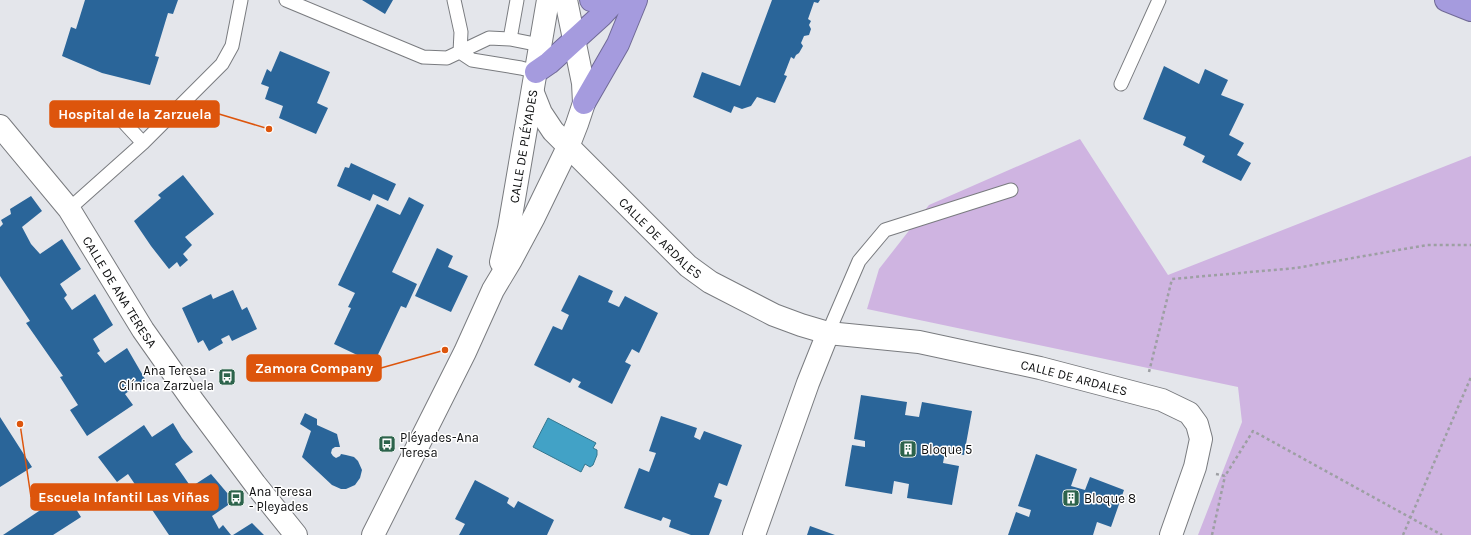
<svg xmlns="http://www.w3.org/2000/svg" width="1471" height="535" viewBox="0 0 1471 535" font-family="Karla,sans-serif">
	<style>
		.green { fill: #cfb4e1 }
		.water { fill: #42a2c6; stroke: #32768f }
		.building { fill: #2a6599 }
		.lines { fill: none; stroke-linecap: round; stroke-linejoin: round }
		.lane-casing { stroke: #797b7f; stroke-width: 15 }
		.street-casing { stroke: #797b7f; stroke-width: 24 }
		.secondary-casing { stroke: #797b7f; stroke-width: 24 }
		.highway-casing { stroke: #706a96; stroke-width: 24 }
		.path { stroke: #9d9fa3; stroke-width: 2.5; stroke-dasharray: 3 3; stroke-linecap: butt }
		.lane { stroke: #fff; stroke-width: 13 }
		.street { stroke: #fff; stroke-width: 22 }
		.secondary { stroke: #fff; stroke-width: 22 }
		.highway { stroke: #a59bde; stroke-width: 22 }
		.labels { text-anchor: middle; stroke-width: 3; stroke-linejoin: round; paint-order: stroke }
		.street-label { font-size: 13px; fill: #0e0f10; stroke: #fff }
		.poi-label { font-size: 13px; fill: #0e0f10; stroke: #fff; text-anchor: start }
		.leader { fill: none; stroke: #dd550c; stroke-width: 1.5 }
		.callout-dot { fill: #dd550c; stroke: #fff; stroke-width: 1.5 }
		.callout { fill: #dd550c; stroke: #dd550c; stroke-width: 1.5 }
		.callout-label { font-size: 14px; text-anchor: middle; font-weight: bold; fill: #fff }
	</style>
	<rect width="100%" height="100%" fill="#e4e6eb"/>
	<!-- green -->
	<path class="green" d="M1080 139 1168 275 1471 156V535H1198L1242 422 1238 387 867 309 879 269 929 205Z"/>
	<!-- water -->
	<path class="water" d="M548 418 596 443 593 448 597 450V455L593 465 590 467 585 464 581 472 533 447Z"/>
	<!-- building -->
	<path class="building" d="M85 0H178L173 14 168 13 155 56 159 57 150 85 102 73 62 56 71 27 76 29Z
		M362 0H393L385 14Z
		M772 0H820L818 3 814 2 808 19 811 21 809 25 811 29 809 35 804 36 801 43 803 46 799 53 796 55 794 59 791 57 784 75 787 76 775 103 757 97 751 106 742 109 734 106 731 113 693 97 702 72 740 86Z
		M280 51 330 72 317 103 328 108 316 134 279 118 283 106 265 99 269 87 261 84 267 69 271 72Z
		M1164 66 1199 84 1205 69 1228 80 1221 95 1244 104 1229 135 1244 143 1237 155 1251 163 1241 181 1202 162 1205 156 1183 145 1186 137 1143 119Z
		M351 163 396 184 388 201 373 194 370 201 337 186 345 167 349 168Z
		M183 175 214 214 185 237 192 245 183 254 188 260 180 267 177 262 169 269 151 246 134 221 161 198 158 195Z
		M31 196 42 211 22 227 31 244 40 254 62 239 81 269 60 284 67 295 64 298 72 310 95 294 113 325 93 339 100 351 97 353 105 363 127 348 145 379 125 394 133 405 87 436 70 410 78 405 60 377 63 376 26 323 30 321 0 276V227L3 224 1 220 11 214 10 209Z
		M409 197 424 205 392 272 417 284 406 308 401 306 374 363 334 344 351 308 348 307 355 293 338 285 377 204 400 215Z
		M437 248 453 256 448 267 468 276 451 312 415 296Z
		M579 275 613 291 608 302 619 307 625 296 658 313 639 353 632 349 625 362 631 365 612 404 578 387 581 382 573 378 570 383 534 365 553 326 562 330 569 315 561 311Z
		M233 290 242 310 247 307 257 329 232 341 229 335 221 339 223 343 209 351 203 340 198 343 182 308 211 294 213 299Z
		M861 395 907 402 905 415 919 417 922 402 972 411 964 455 945 452 943 463 959 466 952 505 907 498 909 484 894 481 892 494 845 486 852 445 865 447V441L854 439Z
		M305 413 317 419V425L337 434 340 447H335L332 449 331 453 333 456 336 458 340 456 341 454 346 455 354 457 358 461 362 470 360 478 355 485 346 489H341L332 485 302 457 311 431 300 424Z
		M661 416 697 428 694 437 700 440 704 431 742 445 727 486 719 483 714 497 722 500 709 535H691L669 527 671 520 663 517 661 521 624 508 639 468 649 472 656 453 649 451Z
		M0 417 32 467 0 487Z
		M173 423 182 438 193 452 175 464 191 487 211 474 234 501 212 516 219 529 223 525 231 535H169L128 474 117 482 98 457 144 425 152 437Z
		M1036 454 1077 469 1071 486 1085 490 1090 477 1124 490 1111 527 1097 522 1093 535H1008L1016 512 1029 517 1031 510 1018 506Z
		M475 480 509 498 507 503 514 508 518 501 554 520 547 535H459L465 524 455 519Z
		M66 493 81 517 53 535H3Z
		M252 523 264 535H233Z
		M810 526 835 535H807Z"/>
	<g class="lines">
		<defs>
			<path id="lane" d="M286 0 423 57 447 58 489 38 510 39 540 45
				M454 0 461 32 460 52
				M510 39 517 0
				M460 52 472 60 521 68 536 72
				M1121 84 1159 0
				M119 117 143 143
				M69 209 143 143 222 64 232 46 241 0
				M828 333 859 261 885 230 1011 190"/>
			<g id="street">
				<path id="s1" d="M533 93 541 113 553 131 688 266 710 282 774 315 801 325 828 333 919 342 1040 368 1162 400 1189 413 1197 424 1201 439 1195 467 1171 535"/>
				<path d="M754 535 808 383 828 333"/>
			</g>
			<g id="secondary">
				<path id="s2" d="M0 126 69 209 143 330 193 401 255 484 296 535"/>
				<path id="s3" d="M501 262 509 228 548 0"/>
				<path d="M373 535 465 352 493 290 511 260 534 217 568 147 577 124 584 103 583 83 566 0"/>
			</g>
			<path id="highway" d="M591 0 605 1 609 0
				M1446 0 1471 10
				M536 72 549 63 602 15 616 0
				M584 103 618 44 636 0"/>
		</defs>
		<!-- lane casing -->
		<use href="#lane" class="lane-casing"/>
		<!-- street casing -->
		<use href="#street" class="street-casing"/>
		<!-- secondary casing -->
		<use href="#secondary" class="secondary-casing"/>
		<!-- highway casing -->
		<use href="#highway" class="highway-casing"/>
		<!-- path -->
		<path class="path" d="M1149 372 1172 279 1296 268 1427 245H1471
			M1216 474 1225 476 1253 431 1442 535
			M1212 535 1225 476
			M1403 535 1471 377"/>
		<!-- lane -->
		<use href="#lane" class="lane"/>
		<!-- street -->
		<use href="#street" class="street"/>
		<!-- secondary -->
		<use href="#secondary" class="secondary"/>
		<!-- highway -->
		<use href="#highway" class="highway"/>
	</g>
	<!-- icons -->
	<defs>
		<symbol id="bus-square" viewBox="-11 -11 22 22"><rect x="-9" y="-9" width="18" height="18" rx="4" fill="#2c634b" stroke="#fff"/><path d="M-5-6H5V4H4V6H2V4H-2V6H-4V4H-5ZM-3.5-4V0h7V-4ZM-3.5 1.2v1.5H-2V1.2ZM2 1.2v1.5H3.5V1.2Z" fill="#fff"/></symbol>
		<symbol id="building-square" viewBox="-11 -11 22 22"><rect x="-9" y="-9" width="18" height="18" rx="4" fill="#2c634b" stroke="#fff"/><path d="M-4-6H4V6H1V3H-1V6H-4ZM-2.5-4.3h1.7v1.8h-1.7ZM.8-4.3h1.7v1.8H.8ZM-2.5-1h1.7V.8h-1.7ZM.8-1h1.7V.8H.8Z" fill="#fff"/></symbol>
	</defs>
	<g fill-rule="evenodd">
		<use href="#bus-square" x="217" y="367" width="20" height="20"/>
		<use href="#bus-square" x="377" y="434" width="20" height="20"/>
		<use href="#building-square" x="898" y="439" width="20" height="20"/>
		<use href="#bus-square" x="226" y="488" width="20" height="20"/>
		<use href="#building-square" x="1061" y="488" width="20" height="20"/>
	</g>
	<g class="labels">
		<!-- street labels -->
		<g class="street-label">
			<text dy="5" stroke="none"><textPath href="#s3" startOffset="118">CALLE DE PLÉYADES</textPath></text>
			<text dy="5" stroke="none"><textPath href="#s1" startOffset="195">CALLE DE ARDALES</textPath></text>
			<text dy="5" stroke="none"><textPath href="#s2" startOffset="205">CALLE DE ANA TERESA</textPath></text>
			<text dy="5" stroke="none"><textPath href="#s1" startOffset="641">CALLE DE ARDALES</textPath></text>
		</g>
		<!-- poi labels -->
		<g class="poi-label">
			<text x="214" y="375" text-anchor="end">Ana Teresa -<tspan x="214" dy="15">Clínica Zarzuela</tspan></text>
			<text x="400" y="442">Pléyades-Ana<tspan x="400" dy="15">Teresa</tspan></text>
			<text x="921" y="454">Bloque 5</text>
			<text x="249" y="496">Ana Teresa<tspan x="249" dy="15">- Pleyades</tspan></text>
			<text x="1084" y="503">Bloque 8</text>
		</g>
	</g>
	<!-- callouts -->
	<path class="leader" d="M269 129L219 114M445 350L381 368M20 424L31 497"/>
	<g class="callout-dot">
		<circle cx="269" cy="129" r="4"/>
		<circle cx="445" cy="350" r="4"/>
		<circle cx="20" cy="424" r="4"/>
	</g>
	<g class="callout">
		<rect x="50" y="101" width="169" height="26" rx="4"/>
		<rect x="247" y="355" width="134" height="26" rx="4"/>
		<rect x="31" y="484" width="187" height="26" rx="4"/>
	</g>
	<g class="callout-label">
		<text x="135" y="119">Hospital de la Zarzuela</text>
		<text x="314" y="373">Zamora Company</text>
		<text x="124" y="502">Escuela Infantil Las Viñas</text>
	</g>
</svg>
